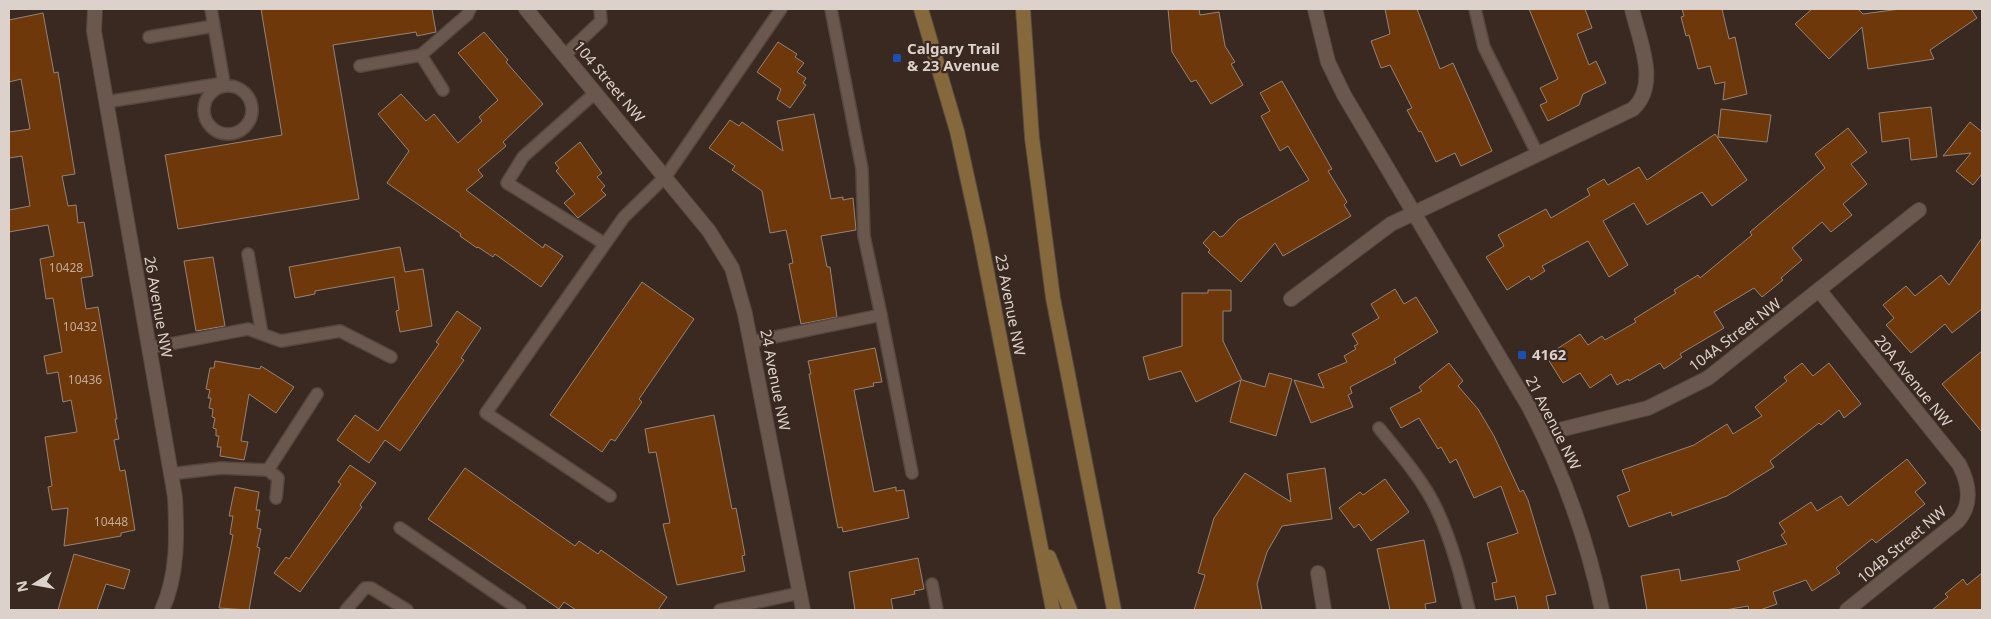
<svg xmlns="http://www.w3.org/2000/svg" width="1991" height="619" viewBox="0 0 1991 619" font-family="'Noto Sans',sans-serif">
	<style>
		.building { fill: #6e380b; stroke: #958377 }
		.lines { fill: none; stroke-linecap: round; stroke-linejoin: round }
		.service-casing { stroke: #55473f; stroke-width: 14 }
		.minor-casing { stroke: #55473f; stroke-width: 16 }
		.tertiary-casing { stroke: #55473f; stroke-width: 16 }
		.secondary-casing { stroke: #55473f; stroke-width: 16 }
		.service { stroke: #6a584e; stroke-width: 11 }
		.minor { stroke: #6a584e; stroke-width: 14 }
		.tertiary { stroke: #6a584e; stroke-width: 14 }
		.secondary { stroke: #86683d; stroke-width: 14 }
		.transit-dot { fill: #1a4fb4; stroke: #392920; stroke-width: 2 }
		.labels { text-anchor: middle; stroke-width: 4.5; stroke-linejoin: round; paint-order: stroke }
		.number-label { font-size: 12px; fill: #c0ab9b }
		.poi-label { font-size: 15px; font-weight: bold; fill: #dcd1cb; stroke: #392920; text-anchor: start }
		.street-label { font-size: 15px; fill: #dcd1cb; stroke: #392920 }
	</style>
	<rect width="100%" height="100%" fill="#392920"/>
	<!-- building -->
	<path class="building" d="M261 9H432L436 32 417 36 416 32 333 45 359 199 178 229 165 155 282 135Z
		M1168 9H1199L1200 15 1219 12 1225 46 1235 62 1231 64 1243 85 1211 104 1196 80 1191 82 1172 52Z
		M1385 9H1417L1440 69 1453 63 1492 151 1461 166 1455 153 1436 162 1421 131 1419 132 1407 110 1412 108 1390 65 1381 68 1371 41 1390 34Z
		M1529 9H1585L1592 28 1577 34 1589 65 1596 61 1606 83 1583 94 1579 105 1548 121 1540 105 1547 102 1540 88 1558 79Z
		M1682 9H1722L1729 39 1735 37 1747 94 1723 100 1725 82 1715 84 1710 66 1698 69 1689 35 1686 36 1681 17 1684 16Z
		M1812 9H1858L1863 14 1900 9H1971L1977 18 1930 50 1934 59 1868 69 1862 27 1829 59 1795 24Z
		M43 13 54 73 58 72 75 174 62 176 68 206 76 205 78 223 84 222 93 276 81 278 86 309 98 307 117 419H115L119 439 114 440 120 471 125 470 135 530 121 533V536L64 546 68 508 52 510 48 487 52 486 45 437 77 432 71 400 63 402 58 372 47 374 44 356 62 352 53 298 46 299 40 259 54 256 48 225 9 232V210L30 206 22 156 9 158V132L30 129 21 79 9 82V20Z
		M484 32 508 60 506 62 543 104 503 142 506 146 478 170 483 176 466 190 543 248 545 244 563 256 541 287 495 254 493 257 478 247 477 248 460 236 461 234 387 183 409 151 378 114 401 94 426 121 434 114 458 143 482 121 479 117 498 100 458 53Z
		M778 42 797 54 795 57 804 63 797 72 806 78 803 83 806 85 790 108 777 99 781 89 757 72Z
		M1282 81 1332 169 1328 171 1347 202 1344 205 1351 216 1283 256 1275 243 1241 282 1208 252 1210 250 1203 243 1214 231 1220 237 1223 236 1238 220 1309 180 1288 146 1280 151 1261 116 1270 111 1260 93Z
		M1931 107 1937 157 1911 160 1909 138 1882 142 1879 113Z
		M1721 109 1771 115 1767 142 1718 137Z
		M814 114 831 199 843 197V200L853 198 856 230 821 236 827 267H830L837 317 801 324 789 264 793 263 786 230 770 233 762 191 732 170 735 166 709 148 730 120 739 126 742 122 783 151 777 121Z
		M1970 122 1982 132V174L1973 185 1956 171 1971 153 1943 156Z
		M1848 128 1867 152 1851 164 1867 184 1843 204 1852 215 1831 232 1822 222 1792 248 1802 260 1781 278 1783 280 1762 297 1754 288 1714 312 1724 328 1680 354 1682 357 1664 369 1660 363 1629 381 1628 379 1617 385 1611 374 1590 388 1580 373 1563 383 1546 356 1580 334 1588 345 1602 336 1605 340 1636 322 1634 319 1676 293 1674 290 1698 275 1700 278 1752 235 1750 232 1825 168 1815 154Z
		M1715 134 1747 180 1712 206 1702 192 1647 225 1634 203 1603 221 1628 265 1609 277 1588 241 1542 266 1545 271 1531 280 1529 276 1507 290 1486 257 1504 246 1498 235 1546 209 1551 218 1590 195 1587 189 1604 179 1608 185 1639 167 1647 180Z
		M580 142 602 173 597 177 605 186 601 190 606 195 578 218 564 203 575 194 556 171 559 168 555 163Z
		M1982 238V309L1952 333 1945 324 1911 353 1886 325 1894 318 1883 305 1906 286 1915 296 1941 275 1949 285Z
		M400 247 405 272 423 269 432 326 400 332 396 311 399 310 394 277 315 291V294L295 298 289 267Z
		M213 257 225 326 196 331 184 261Z
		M642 282 694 319 639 399 642 402 615 441 611 439 602 452 550 415Z
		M1395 289 1404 304 1416 297 1438 332 1394 359 1396 363 1350 387 1352 393 1348 395 1353 407 1311 423 1294 380 1324 388 1318 374 1347 362 1344 356 1356 349 1354 346 1358 344 1352 334 1379 318 1371 304Z
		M1208 290H1231V311H1223V341L1242 380 1265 387 1269 373 1292 379 1276 436 1230 422 1241 380 1196 402 1181 371 1149 380 1143 357 1182 346V293H1208Z
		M457 311 481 328 461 358 464 360 400 451 385 440 369 463 337 440 355 415 378 431 439 344 436 342Z
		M875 348 882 382 873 383 874 386 854 390 874 492 896 487V491L904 490 909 518 843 532 842 527 838 528 833 503 809 374H811L808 361Z
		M1982 351V432L1942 384Z
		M215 361 260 369 261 366 294 387 276 413 249 394 241 441 248 442 244 460 220 456 221 447H217L219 436H216V429L213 428 215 418 212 417 213 409 209 408 211 398H208L210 390 206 389 210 368H214Z
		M1449 363 1463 381 1458 386 1478 409 1494 436 1520 492 1523 490 1528 500 1556 594 1546 596 1549 610H1518L1515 596 1495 600 1492 583 1497 582 1487 543 1518 533 1501 486 1474 498 1456 459 1450 463 1441 447 1438 449 1419 418 1401 428 1390 408 1422 391 1419 387Z
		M1802 363 1813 376 1829 363 1861 404 1844 418 1839 410 1821 425 1819 423 1770 461 1774 467 1727 496 1672 516 1671 512 1629 527 1617 496 1630 491 1622 470 1694 445 1727 424 1733 434 1762 416 1755 407 1787 381 1784 377Z
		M714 415 732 509 736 508 745 555 742 556 745 571 677 585 663 524 670 523 656 452 649 453 645 429Z
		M1907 459 1926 483 1915 492 1925 504 1876 543 1872 539 1836 568 1840 573 1812 591 1806 580 1773 592 1777 604 1760 610H1749L1748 606 1725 610H1647L1641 576 1679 569 1681 581 1740 570 1737 561 1787 544 1781 535 1785 532 1779 523 1811 502 1817 511 1841 496 1848 506Z
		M350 465 376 483 360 505 362 507 300 592 274 573 286 557 289 559 341 484 338 482Z
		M465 468 575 546 579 541 598 554 601 550 667 597 658 610H576L564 602 559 609 428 519Z
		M1325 468 1332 519 1282 526 1267 552 1257 584 1262 610H1194L1205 575 1198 573 1214 518 1245 473 1291 502 1287 474Z
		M1385 479 1409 512 1371 541 1359 524 1354 528 1339 508 1360 492 1363 495Z
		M235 487 259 492 256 510H260L257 528 261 529 257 547 260 548 249 610 219 608 233 535 230 534 233 516H229Z
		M1424 540 1436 602 1425 604 1426 610H1390L1377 549Z
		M74 554 130 570 124 589 106 584 97 610H58Z
		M918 558 924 589 914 591 915 594 891 599 893 610H855L849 572Z
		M1982 573V610H1932L1948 597 1945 594 1963 579 1967 585Z"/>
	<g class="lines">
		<defs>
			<path id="service" d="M1475 9 1484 47 1537 153
				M149 37 214 26
				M421 55 443 90
				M565 55 601 21 600 9
				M360 66 421 55 467 15 470 9
				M204 110a24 24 0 1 1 48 0a24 24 0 1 1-48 0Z
				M596 92 523 157 507 183 605 244
				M106 102 224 83 211 9
				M248 254 262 334
				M881 315 912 473
				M751 342 881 315 864 236 862 169 831 9
				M149 348 248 329 281 341 340 331 391 357
				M1379 428C1400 454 1423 480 1437 510 1452 542 1461 577 1469 610
				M268 470 278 478 276 498
				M170 474 221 468 268 470 317 394
				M610 496 486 413 624 217 666 176 781 9
				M400 528 520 610
				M932 584 937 610
				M346 610 365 588H371L407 610
				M720 610 800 593"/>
			<path id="minor" d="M95 9 94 31 175 497C177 536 178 575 162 610
				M526 9 709 231 732 268 745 314 803 610
				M1819 290 1959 464C1969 483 1973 503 1958 521L1847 610
				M1291 299 1391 224 1633 109C1660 84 1639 40 1632 9
				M1543 434 1648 408 1708 378 1919 210
				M1318 573 1324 610"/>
			<path id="tertiary" d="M1315 9 1328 62 1344 95 1529 407C1563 472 1587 538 1602 610"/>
			<path id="secondary" d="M921 9 957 131 979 231 1053 610
				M1023 9 1032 138 1053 298 1114 610
				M1049 557 1070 610"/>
		</defs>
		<!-- service casing -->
		<use href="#service" class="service-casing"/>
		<!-- minor casing -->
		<use href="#minor" class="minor-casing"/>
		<!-- tertiary casing -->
		<use href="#tertiary" class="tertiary-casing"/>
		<!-- secondary casing -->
		<use href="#secondary" class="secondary-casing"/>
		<!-- service -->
		<use href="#service" class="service"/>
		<!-- minor -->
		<use href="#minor" class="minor"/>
		<!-- tertiary -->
		<use href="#tertiary" class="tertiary"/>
		<!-- secondary -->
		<use href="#secondary" class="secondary"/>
	</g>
	<!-- markers -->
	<g class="transit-dot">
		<rect x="892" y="53" width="10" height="10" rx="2.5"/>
		<rect x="1517" y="350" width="10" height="10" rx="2.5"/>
	</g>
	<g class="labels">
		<!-- number labels -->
		<g class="number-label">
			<text x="66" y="272">10428</text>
			<text x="80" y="331">10432</text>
			<text x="85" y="384">10436</text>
			<text x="111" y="526">10448</text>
		</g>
		<!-- poi labels -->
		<g class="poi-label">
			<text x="907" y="54">Calgary Trail<tspan x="907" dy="17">&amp; 23 Avenue</tspan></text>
			<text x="1532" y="360">4162</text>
		</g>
		<!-- street labels -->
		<g class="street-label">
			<text transform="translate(609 82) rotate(50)" y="5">104 Street NW</text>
			<text transform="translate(1010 305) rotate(79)" y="5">23 Avenue NW</text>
			<text transform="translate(158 307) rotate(80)" y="5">26 Avenue NW</text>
			<text transform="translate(1735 335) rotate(-37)" y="5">104A Street NW</text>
			<text transform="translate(775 380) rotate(79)" y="5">24 Avenue NW</text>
			<text transform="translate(1913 381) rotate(51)" y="5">20A Avenue NW</text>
			<text transform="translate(1553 423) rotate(63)" y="5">21 Avenue NW</text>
			<text transform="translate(1902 545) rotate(-40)" y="5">104B Street NW</text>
		</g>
	</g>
	<!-- border -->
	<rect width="1991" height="619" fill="none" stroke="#dcd1cb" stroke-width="20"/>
	<!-- north arrow -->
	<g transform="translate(35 584) rotate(259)" stroke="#392920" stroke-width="4" paint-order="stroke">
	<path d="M0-4L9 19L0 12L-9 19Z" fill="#dcd1cb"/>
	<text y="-8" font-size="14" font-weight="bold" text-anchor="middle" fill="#dcd1cb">N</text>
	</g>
</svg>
